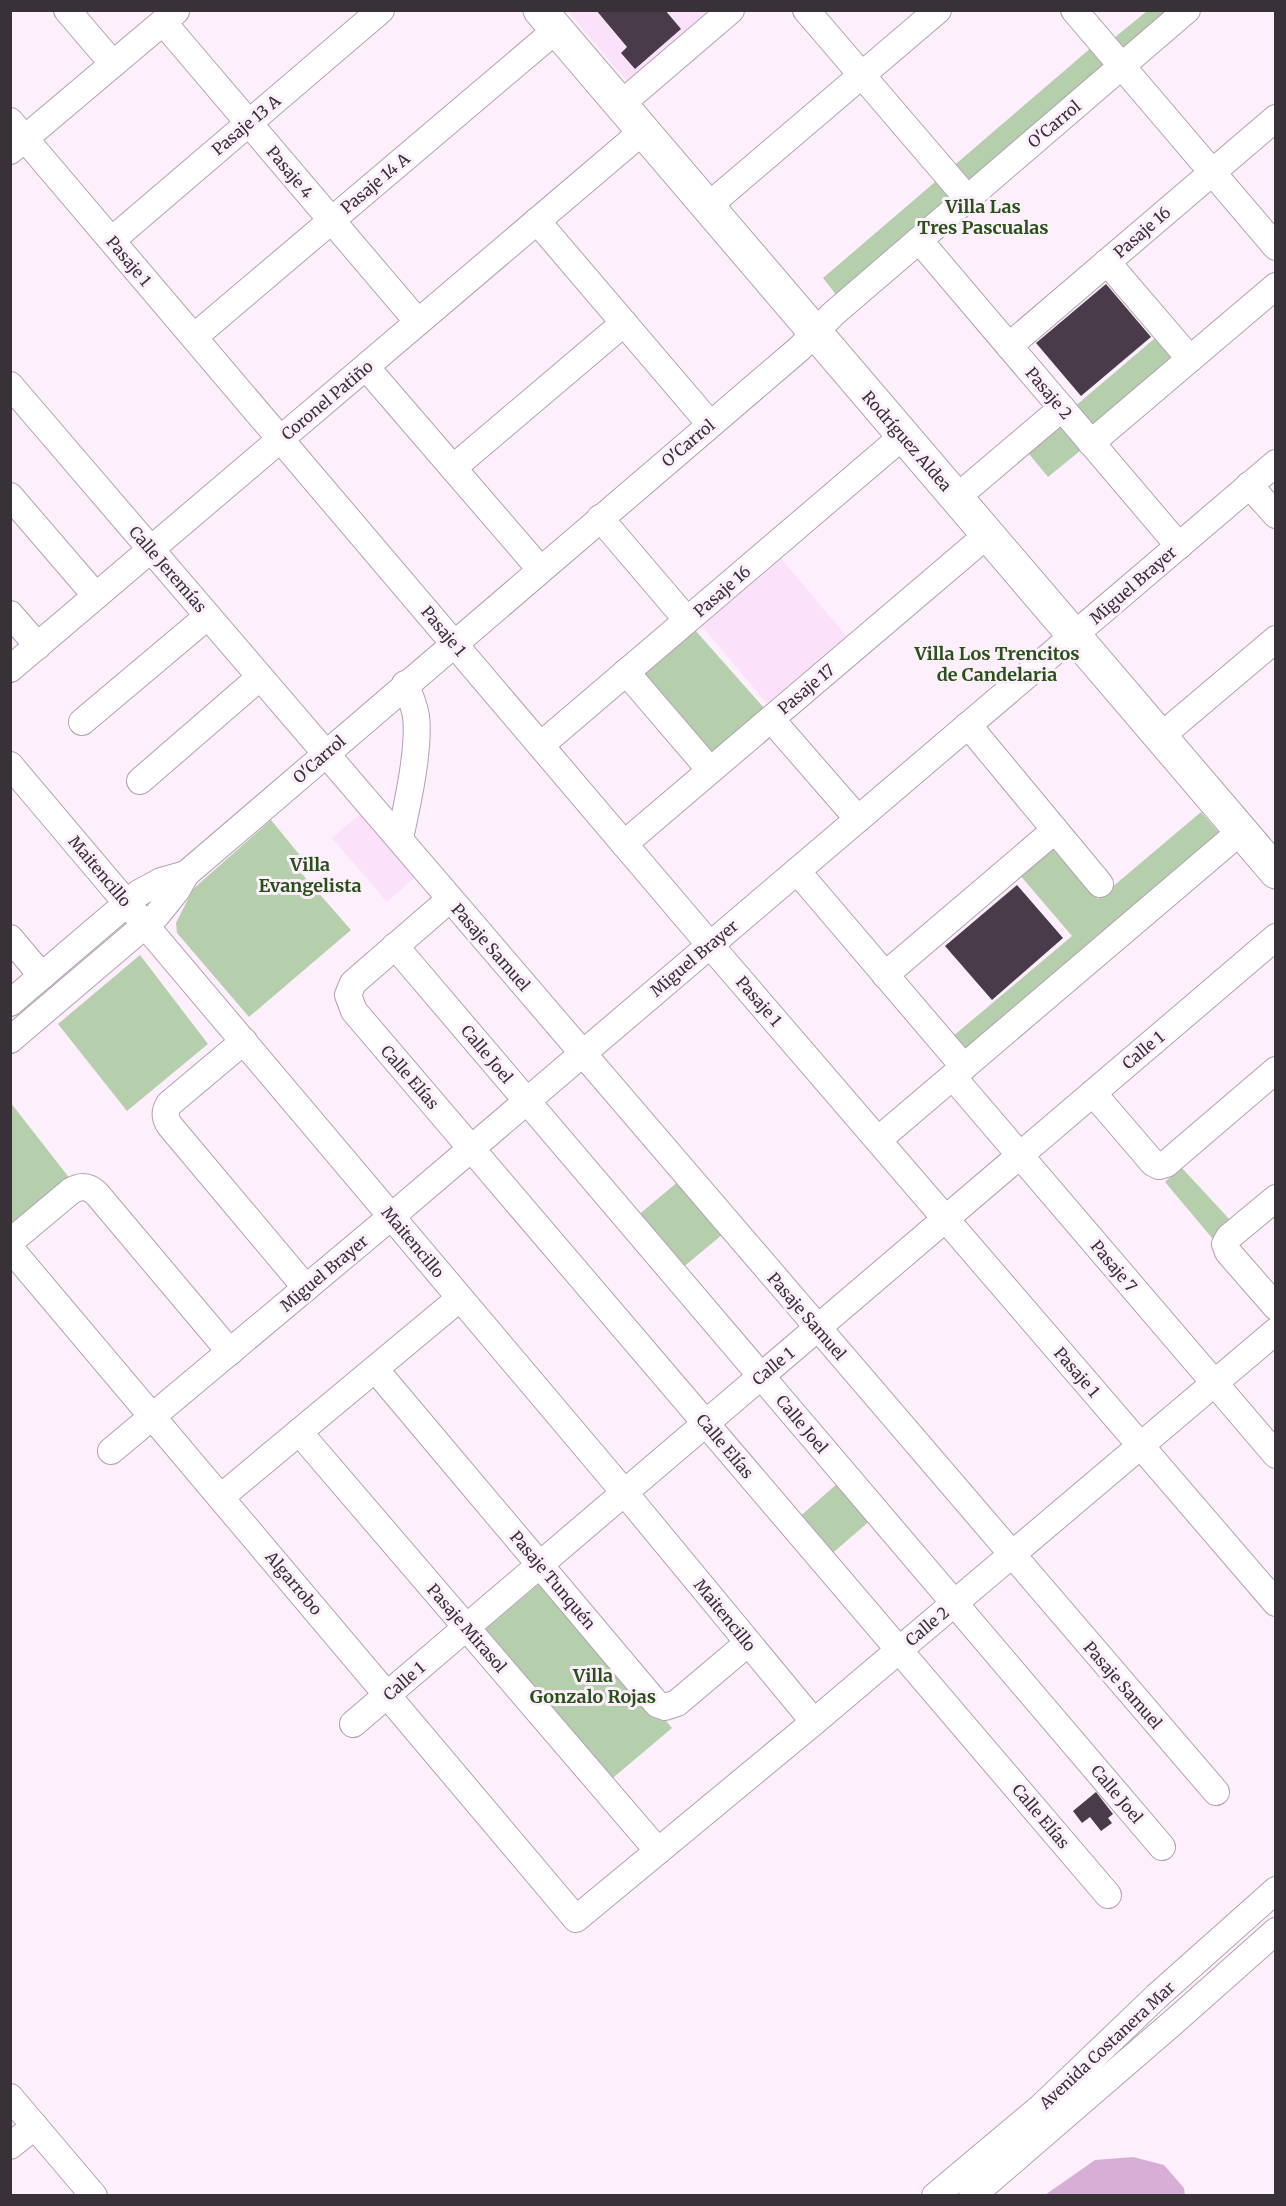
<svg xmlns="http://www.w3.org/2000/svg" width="1286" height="2206" font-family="Merriweather,serif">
<rect width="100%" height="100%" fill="#feeffd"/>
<g fill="#fbe2fa">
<path d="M706,10L710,16L630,85L568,11Z"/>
<path d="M779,556L849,639L770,707L699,623Z"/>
<path d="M366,809L420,873L387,902L332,838Z"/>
</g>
<g fill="#b5cfad">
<path d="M1147,11H1173L1125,51L1114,38Z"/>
<path d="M1092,47L1107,64L965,187L950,169Z"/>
<path d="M942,176L957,194L837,296L823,278Z"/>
<path d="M1161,333L1179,355L1099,430L1073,408Z"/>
<path d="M1056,423H1067L1086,446L1048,477L1025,449Z"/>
<path d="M695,630L764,708L710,755L641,677Z"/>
<path d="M1201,812L1222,836L966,1056L952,1037L1072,936L1019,874L1053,845L1098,899Z"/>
<path d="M271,820L303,859L295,866L351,930L249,1017L177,933L176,923L193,889Z"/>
<path d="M140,955L208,1044L127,1111L58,1024Z"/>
<path d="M10,1102L71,1180L10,1228Z"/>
<path d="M1181,1167L1232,1222L1212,1238L1165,1182Z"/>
<path d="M680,1180L723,1234L681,1269L636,1217Z"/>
<path d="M839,1482L872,1519L828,1557L796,1520Z"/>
<path d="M546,1578L672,1728L608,1782L482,1632Z"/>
</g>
<path fill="#d7afd6" d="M1133,2157L1164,2165L1184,2188L1185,2195H1045L1095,2160Z"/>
<g fill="#493b49">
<path d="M596,10H665L681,29L635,69L621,53L627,47Z"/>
<path d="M1106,284L1151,337L1081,396L1036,343Z"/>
<path d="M1017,885L1063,938L992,1000L945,946Z"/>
<path d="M1096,1792L1113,1814L1108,1818L1112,1823L1101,1831L1090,1817L1082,1823L1073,1811Z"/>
</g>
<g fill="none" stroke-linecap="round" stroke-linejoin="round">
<defs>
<g id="minor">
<path d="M67,10L113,64"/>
<path d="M806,10L967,198"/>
<path d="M1074,10L1276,247"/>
<path d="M163,22L418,322"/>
<path d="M620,105L731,10"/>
<path d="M10,121L710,945L1276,1603"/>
<path d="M10,151L176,11"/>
<path d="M707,207L938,10"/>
<path d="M537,221L710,424"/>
<path d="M112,240L381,10"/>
<path d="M919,240L1179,546"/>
<path d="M1107,262L1190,359"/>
<path d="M194,337L556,30"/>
<path d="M1009,346L1276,118"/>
<path d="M366,367L540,569"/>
<path d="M10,385L1216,1792"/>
<path d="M1091,443L1276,286"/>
<path d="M453,468L624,323"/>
<path d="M1249,485L1276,515"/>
<path d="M10,496L96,596"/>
<path d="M956,498L1062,408"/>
<path d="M600,518L687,620"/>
<path d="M10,614L38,646"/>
<path d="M10,669L643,131"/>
<path d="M626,672L710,770"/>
<path d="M771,719L858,819"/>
<path d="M82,722L208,616"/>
<path d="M968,725L1100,884"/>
<path d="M1160,737L1276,639"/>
<path d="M541,745L903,436"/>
<path d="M10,765L624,1492L814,1722"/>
<path d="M140,781L260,677"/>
<path d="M400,838C407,806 420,748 416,716C414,705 410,695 405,684"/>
<path d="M624,844L987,535"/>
<path d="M797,871L964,1067"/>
<path d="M450,899L353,983L348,995L354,1011L1108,1895"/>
<path d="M10,938L42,976"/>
<path d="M395,946L1162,1847"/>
<path d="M885,975L1055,830"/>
<path d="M10,1003L139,893L161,881L186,874"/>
<path d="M10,1040L157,915L177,890L186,874L799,349L833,314L1187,10"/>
<path d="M244,1041L169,1104C164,1112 165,1119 170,1126L306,1288"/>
<path d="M953,1077L1276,1455"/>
<path d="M1093,1093L1153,1163L1159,1166L1166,1164L1276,1070"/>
<path d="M878,1140L1241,831"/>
<path d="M1276,1198L1229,1237L1225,1244L1228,1252L1276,1307"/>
<path d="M10,1242L71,1191C81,1185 89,1186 97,1194L230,1352"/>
<path d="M10,1248L576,1919L814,1722L1276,1331"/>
<path d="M375,1369L657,1704L665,1707L677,1703L748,1643"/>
<path d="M299,1432L658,1851"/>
<path d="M111,1451L392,1216L1276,463"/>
<path d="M221,1497L460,1298"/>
<path d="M353,1724L1276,937"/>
<path d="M10,2097L94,2196"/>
<path d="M10,2146L35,2126"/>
<path d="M935,2196L1041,2107L1157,1996L1276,1890"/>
<path d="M972,2196L1177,2019L1276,1931"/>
</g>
<path id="major" d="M540,10L1276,872"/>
</defs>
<use href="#minor" stroke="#b2a1b2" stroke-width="28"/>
<use href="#major" stroke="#b2a1b2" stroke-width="35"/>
<use href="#minor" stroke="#fff" stroke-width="26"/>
<use href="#major" stroke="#fff" stroke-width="33"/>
</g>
<g text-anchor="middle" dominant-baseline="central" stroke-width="6" stroke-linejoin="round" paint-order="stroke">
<g font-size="16" fill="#383138" stroke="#feeffd">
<text transform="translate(1054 124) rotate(-40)">O'Carrol</text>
<text transform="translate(246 125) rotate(-40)">Pasaje 13 A</text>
<text transform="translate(290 172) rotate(50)">Pasaje 4</text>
<text transform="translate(375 183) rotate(-40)">Pasaje 14 A</text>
<text transform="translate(1142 232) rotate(-41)">Pasaje 16</text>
<text transform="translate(129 261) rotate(50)">Pasaje 1</text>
<text transform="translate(1049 393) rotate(50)">Pasaje 2</text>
<text transform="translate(327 400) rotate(-40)">Coronel Patiño</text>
<text transform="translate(907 441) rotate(49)">Rodríguez Aldea</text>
<text transform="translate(688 443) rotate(-40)">O'Carrol</text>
<text transform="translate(168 569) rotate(49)">Calle Jeremías</text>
<text transform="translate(1133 585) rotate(-41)">Miguel Brayer</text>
<text transform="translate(722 591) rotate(-41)">Pasaje 16</text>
<text transform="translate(444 631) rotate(50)">Pasaje 1</text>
<text transform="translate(806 689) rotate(-40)">Pasaje 17</text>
<text transform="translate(319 759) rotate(-41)">O'Carrol</text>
<text transform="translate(100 871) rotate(50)">Maitencillo</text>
<text transform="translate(491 947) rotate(49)">Pasaje Samuel</text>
<text transform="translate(694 958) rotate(-40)">Miguel Brayer</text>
<text transform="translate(759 1001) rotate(49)">Pasaje 1</text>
<text transform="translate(1143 1050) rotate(-40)">Calle 1</text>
<text transform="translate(487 1054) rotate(50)">Calle Joel</text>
<text transform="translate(410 1077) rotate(49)">Calle Elías</text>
<text transform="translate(413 1242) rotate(50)">Maitencillo</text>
<text transform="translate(1114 1266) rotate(50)">Pasaje 7</text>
<text transform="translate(324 1273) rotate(-40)">Miguel Brayer</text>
<text transform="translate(807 1316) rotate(49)">Pasaje Samuel</text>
<text transform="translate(773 1366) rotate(-40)">Calle 1</text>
<text transform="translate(1077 1372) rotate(49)">Pasaje 1</text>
<text transform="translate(802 1424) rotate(50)">Calle Joel</text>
<text transform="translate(725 1446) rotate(50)">Calle Elías</text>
<text transform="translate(553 1580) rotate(50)">Pasaje Tunquén</text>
<text transform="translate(294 1583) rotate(50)">Algarrobo</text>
<text transform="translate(725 1615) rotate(51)">Maitencillo</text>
<text transform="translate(927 1626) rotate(-40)">Calle 2</text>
<text transform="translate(467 1628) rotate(49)">Pasaje Mirasol</text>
<text transform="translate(404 1681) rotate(-41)">Calle 1</text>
<text transform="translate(1123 1685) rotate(49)">Pasaje Samuel</text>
<text transform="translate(1117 1794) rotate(50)">Calle Joel</text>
<text transform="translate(1041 1816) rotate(50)">Calle Elías</text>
<text transform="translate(1107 2045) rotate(-43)">Avenida Costanera Mar</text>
</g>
<g font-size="18" font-weight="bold" fill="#275117" stroke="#feeffd">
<text x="983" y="206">Villa Las<tspan x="983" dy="21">Tres Pascualas</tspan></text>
<text x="997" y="653">Villa Los Trencitos<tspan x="997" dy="21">de Candelaria</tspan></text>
<text x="310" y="864">Villa<tspan x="310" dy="21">Evangelista</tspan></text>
<text x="593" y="1675">Villa<tspan x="593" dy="21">Gonzalo Rojas</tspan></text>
</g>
</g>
<rect width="1286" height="2206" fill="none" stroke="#383138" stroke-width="24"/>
</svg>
